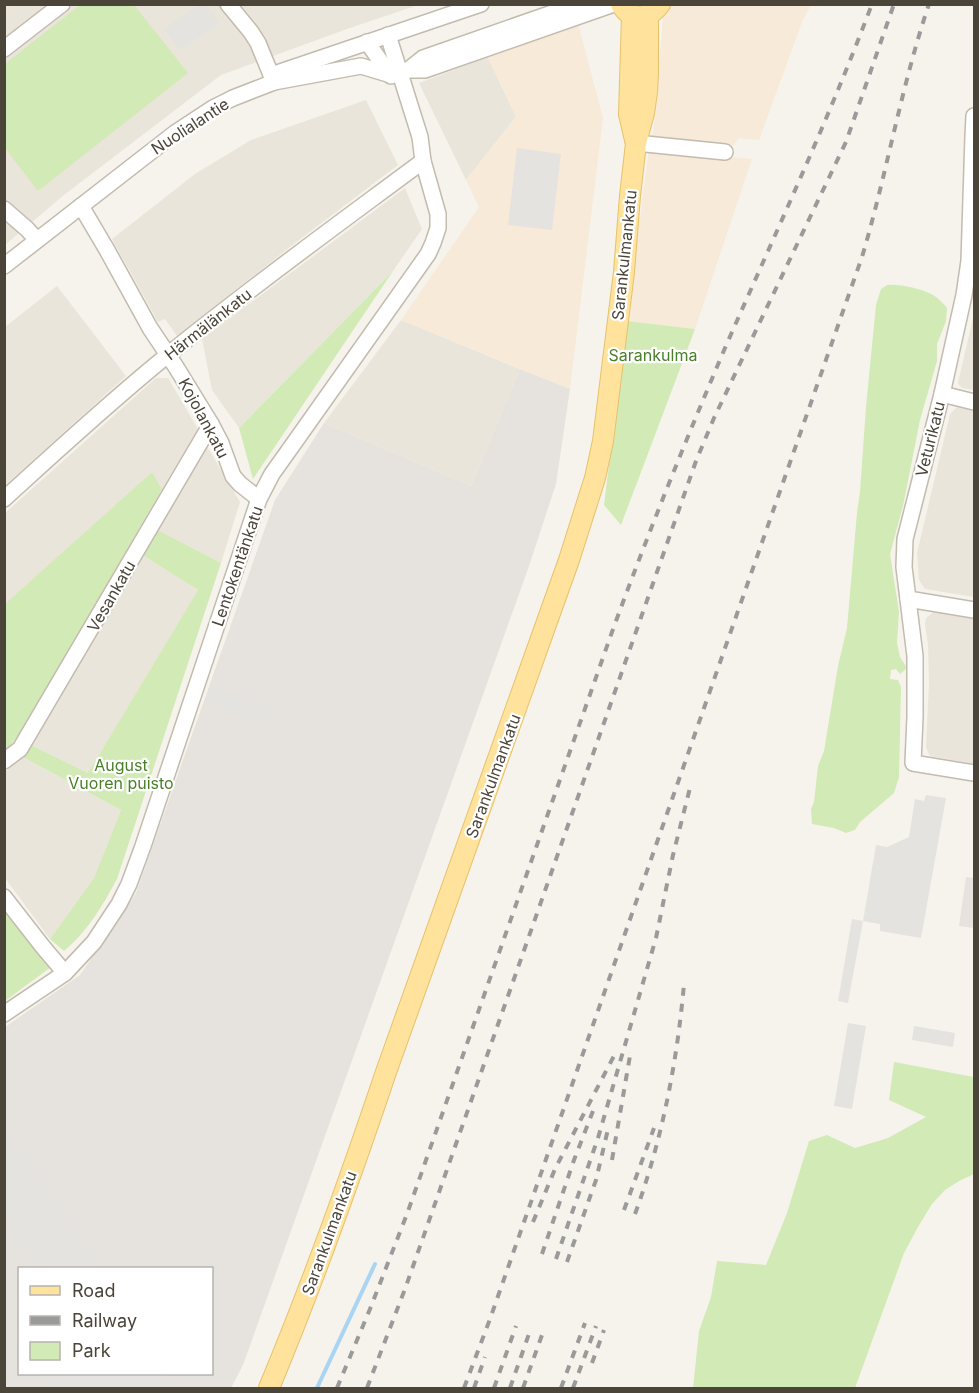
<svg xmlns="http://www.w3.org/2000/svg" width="979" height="1393" font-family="Inter,sans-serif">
<rect width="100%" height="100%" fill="#f6f3ec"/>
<g fill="#eae5da">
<path d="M5,5H418L347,29L221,75L64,195L5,245Z"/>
<path d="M488,57L516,117L466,180L419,83Z"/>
<path d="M366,100L398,165L299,240L177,336L165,319L158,322L112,239L195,174L251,140Z"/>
<path d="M405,188L422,229L393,271L239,428L212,390L202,339Z"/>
<path d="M57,286L126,376L5,485V327Z"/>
<path d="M974,316V390L962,388L958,383L973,318Z"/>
<path d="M401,320L520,369L471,486L324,423Z"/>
<path d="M156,378H168L198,429L162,489L152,472L5,605L4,514Z"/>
<path d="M957,407L974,411V597L925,589L919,580L917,553L950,414Z"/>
<path d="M205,446L208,448L240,502L221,563L156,529Z"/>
<path d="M141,554L198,590L88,773L31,745Z"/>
<path d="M935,611L974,618V764L930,756L926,748L929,683L928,645L925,624L926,618Z"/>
<path d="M23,757L121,810L94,878L50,939L5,878V772Z"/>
</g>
<g fill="#f7ead8">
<path d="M664,5H811L802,22L759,140L739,138L734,145L653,136Z"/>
<path d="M578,23L603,118L570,389L401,320L479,207L466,180L516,117L488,56Z"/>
<path d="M649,148L752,159L695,329L627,321Z"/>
</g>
<g fill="#e6e2dd" fill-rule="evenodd">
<path d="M520,369L570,389L556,484L528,569L243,1365L231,1388H5V1027L80,975L136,893L275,500L324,423L471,486ZM20,1268H212V1374H20Z"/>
<path d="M966,877L974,878V928L959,926Z"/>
</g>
<g fill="#d2eab5">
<path d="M80,5H134L188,73L38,191L5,148V64Z"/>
<path d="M393,271L253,479L239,428Z"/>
<path d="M887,285C899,284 925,289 936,297C940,300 944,304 947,308L946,321L937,344V361L920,420L903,506L890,554L899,612L897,643L900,657L907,668L900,674L896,669L891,670L890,679L898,680L901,687L899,777L894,793L860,822L855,830L846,833L834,828L812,824L811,809L814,802L818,766L824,751L838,666L847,628L857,513L860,492L866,407L876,305L881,289Z"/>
<path d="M627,321L695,329L621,525L604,505Z"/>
<path d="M152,472L162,489L25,727L5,752L4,605Z"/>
<path d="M156,529L221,563L117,879C103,905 87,932 64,951L50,939L94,878L121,810L23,757L31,745L88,773L198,590L141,554Z"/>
<path d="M4,906L51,967L5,1001H4Z"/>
<path d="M894,1062L974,1077V1174L959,1181L945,1190L932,1204L918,1227L904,1253L855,1388H693L699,1331L711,1297L717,1261L766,1265L787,1213L809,1141L827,1135L855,1148L888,1138L926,1117L889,1100Z"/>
</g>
<g fill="#e5e3e0">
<path d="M199,5H206L219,24L180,50L164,29Z"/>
<path d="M517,148L561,154L552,230L508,225Z"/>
<path d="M217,689L276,708L270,724L212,705Z"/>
<path d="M926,795L946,798L921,938L880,931V924L863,921L848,1003L838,1001L852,919L863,921L876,845L887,847L909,837L915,799L924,801Z"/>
<path d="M848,1023L866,1026L852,1109L834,1106Z"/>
<path d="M914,1026L955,1033L953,1047L912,1040Z"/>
<path d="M4,1129H5L98,1268H40L5,1215Z"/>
<path d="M36,1374H165L163,1388H46Z"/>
</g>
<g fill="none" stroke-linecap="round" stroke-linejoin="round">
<path stroke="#a9d4f2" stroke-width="4" d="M317,1388L375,1264"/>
<defs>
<g id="minor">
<path d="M228,4L251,32L258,43L274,82"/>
<path d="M367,42L391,76"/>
<path d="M4,49L62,4"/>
<path d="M408,70H425L614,4"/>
<path d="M271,75L481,4"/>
<path d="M974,116L973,136L969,261L964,295L942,394L905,539L904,567L915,656V717L913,763L974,773"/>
<path d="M636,143L725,152"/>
<path d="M81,206L107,250L150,328L176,367L211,424L221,443L233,476L240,484L259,499"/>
<path d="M4,209L27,229L37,240"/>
<path d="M4,266L175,133L213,108L233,98L274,82L361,66L391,75L408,70L423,58L578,4"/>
<path d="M942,394L974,402"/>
<path d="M4,499C58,450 112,400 169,354C251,287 337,225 423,161"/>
<path d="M908,599L974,610"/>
<path d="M4,761L20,749L211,424"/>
<path d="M4,897L43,947L65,973"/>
<path d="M4,1014L65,973L94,942L119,904L129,884L143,846L259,499L272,474L287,453L428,254L433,243L438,228V214L423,161L420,137L388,35"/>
</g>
<g id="major">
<path d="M621,4C631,22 649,19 660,4"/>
<path d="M632,15L629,114L635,140"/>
<path d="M269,1388C312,1285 350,1179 386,1072L569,560L595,478L603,441L624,272L630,196L636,143L644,113L647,92L648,73V15"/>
</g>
</defs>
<use href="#minor" stroke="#c2bbae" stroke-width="18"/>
<use href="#major" stroke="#e6c16a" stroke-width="22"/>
<use href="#minor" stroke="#fff" stroke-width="15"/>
<use href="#major" stroke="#ffe39c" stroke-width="20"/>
<g stroke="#9a9a9a" stroke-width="4" stroke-dasharray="8 8" stroke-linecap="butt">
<path d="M612,1160L631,1050"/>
<path d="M624,1210L654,1128"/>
<path d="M635,1214C662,1140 677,1063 684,984"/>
<path d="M533,1222L555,1169L616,1052"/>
<path d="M542,1254L574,1160L593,1111"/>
<path d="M556,1259L598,1138L656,938L673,855L690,788"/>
<path d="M567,1262L596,1180L609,1125"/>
<path d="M592,1363L604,1330"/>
<path d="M337,1388L370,1309L407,1214L612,632C647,536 685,442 725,348C775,234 828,121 872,4"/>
<path d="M367,1388L405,1289L696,461L714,418L846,142L894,4"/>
<path d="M464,1388L490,1319L862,257C887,173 901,87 929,4"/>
<path d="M474,1388L485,1357"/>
<path d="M494,1388L516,1326"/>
<path d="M510,1388L530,1331"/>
<path d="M523,1388L542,1335"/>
<path d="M561,1388L585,1323"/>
<path d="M573,1388L596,1326"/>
</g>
</g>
<g text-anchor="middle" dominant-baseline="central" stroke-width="4.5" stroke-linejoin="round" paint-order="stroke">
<g font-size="16" fill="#4b4439" stroke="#fff">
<text transform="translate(190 126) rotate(-33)">Nuolialantie</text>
<text transform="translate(624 255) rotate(-84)">Sarankulmankatu</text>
<text transform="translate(208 324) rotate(-38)">Härmälänkatu</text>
<text transform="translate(204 418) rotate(62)">Kojolankatu</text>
<text transform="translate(930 439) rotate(-76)">Veturikatu</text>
<text transform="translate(237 566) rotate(-71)">Lentokentänkatu</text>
<text transform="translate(111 596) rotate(-60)">Vesankatu</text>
<text transform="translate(493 776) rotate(-70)">Sarankulmankatu</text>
<text transform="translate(329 1233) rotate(-70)">Sarankulmankatu</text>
</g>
<g font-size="16" fill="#4a7f2a" stroke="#fff">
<text x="653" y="355">Sarankulma</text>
<text x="121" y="765">August<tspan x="121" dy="18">Vuoren puisto</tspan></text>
</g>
</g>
<rect width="979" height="1393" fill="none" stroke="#4b4439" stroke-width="12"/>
<rect x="18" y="1267" width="195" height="108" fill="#ffffff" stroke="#b7b4b0" stroke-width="1.5"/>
<rect x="30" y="1286" width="30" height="9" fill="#ffe39c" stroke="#b7b4b0" stroke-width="1.5"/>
<text x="72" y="1297" font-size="18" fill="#4b4439">Road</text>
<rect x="30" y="1316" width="30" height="9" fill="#9a9a9a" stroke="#b7b4b0" stroke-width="1.5"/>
<text x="72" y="1327" font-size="18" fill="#4b4439">Railway</text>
<rect x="30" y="1342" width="30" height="18" fill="#d2eab5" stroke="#b7b4b0" stroke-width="1.5"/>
<text x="72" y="1357" font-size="18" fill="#4b4439">Park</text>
</svg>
